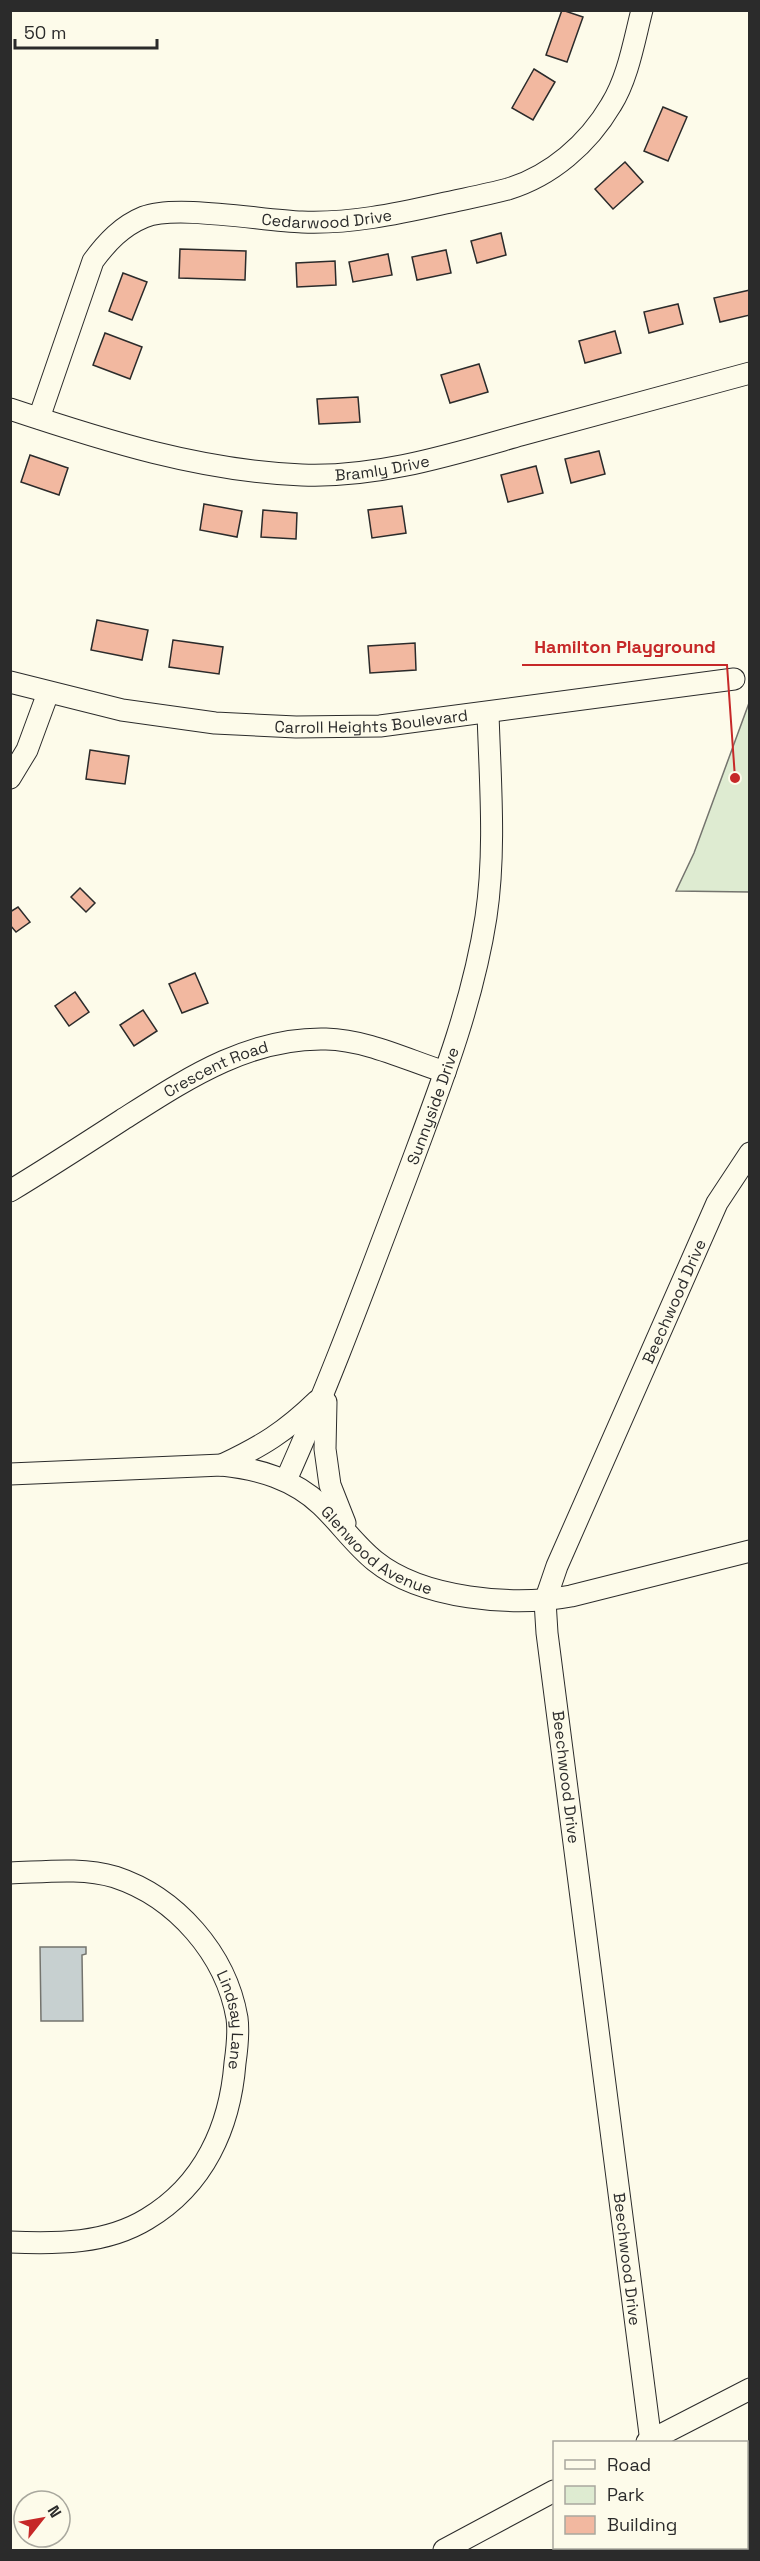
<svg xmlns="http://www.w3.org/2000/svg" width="760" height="2561" font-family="'Space Grotesk',sans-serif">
<rect width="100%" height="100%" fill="#fdfbea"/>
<path fill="#deebd1" stroke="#74746e" stroke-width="1.5" d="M749,703V892L676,891L694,853Z"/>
<path fill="#c7d0d0" stroke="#74746e" stroke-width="1.5" d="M40,1947H86V1954L82,1955L83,2021H41Z"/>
<g fill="#f2b8a0" stroke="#2b2b2b" stroke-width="1.5">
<path d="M562,10L583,17L567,62L546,55Z"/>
<path d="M534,69L555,82L533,120L512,108Z"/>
<path d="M663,107L687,117L668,161L644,151Z"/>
<path d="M625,162L643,182L613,209L595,189Z"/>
<path d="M501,233L506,255L477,263L471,241Z"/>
<path d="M180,249L246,251L245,280L179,278Z"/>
<path d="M446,250L451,273L417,280L412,257Z"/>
<path d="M388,254L392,275L353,282L349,262Z"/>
<path d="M335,261L336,285L297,287L296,263Z"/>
<path d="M123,273L147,282L132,320L109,311Z"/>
<path d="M750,290V315L720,322L714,298Z"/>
<path d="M678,304L683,324L649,333L644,312Z"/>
<path d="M615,331L621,353L585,363L579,341Z"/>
<path d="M105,333L142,347L130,379L93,365Z"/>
<path d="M479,364L488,392L450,403L441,375Z"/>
<path d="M358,397L360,422L319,424L317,399Z"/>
<path d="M599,451L605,474L571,483L565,459Z"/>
<path d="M30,455L68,468L59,495L21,482Z"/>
<path d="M536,466L543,493L508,502L501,475Z"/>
<path d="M204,504L242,511L237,537L200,530Z"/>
<path d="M402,506L406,533L372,538L368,510Z"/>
<path d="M263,510L297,513L296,539L261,537Z"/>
<path d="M97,620L148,630L142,660L91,650Z"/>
<path d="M173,640L223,647L219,674L169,667Z"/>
<path d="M415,643L416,670L370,673L368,646Z"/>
<path d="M90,750L129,756L125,784L86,779Z"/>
<path d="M80,888L95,903L86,912L71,897Z"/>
<path d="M18,907L30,922L16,932L10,925V912Z"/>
<path d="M195,973L208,1003L182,1013L169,984Z"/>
<path d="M75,992L89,1012L69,1026L55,1006Z"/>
<path d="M143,1010L157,1031L134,1046L120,1025Z"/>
</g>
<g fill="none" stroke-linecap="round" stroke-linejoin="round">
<defs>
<g id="minor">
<path id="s1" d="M10,409C106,441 201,471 302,475C377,478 450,455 521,435C597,415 673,394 750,373"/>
<path id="s2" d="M39,418L93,261C107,242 122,226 144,217C176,204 264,221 302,222C349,224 396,214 441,204C463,199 486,195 508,189C551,176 588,144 611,105C628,78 634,41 642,10"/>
<path id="s3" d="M10,682L122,710L215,723L296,727L380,726L734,679"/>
<path d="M10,778L27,750L48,693"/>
<path id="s4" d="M10,1191C48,1168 85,1144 122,1120C185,1080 248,1037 326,1039C367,1040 407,1060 445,1072"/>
<path d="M326,1402L325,1449L330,1485L345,1523"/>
<path d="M222,1465C262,1446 285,1432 317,1401"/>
<path id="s5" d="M10,1474L222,1465C259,1469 293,1479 321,1505C340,1523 355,1545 375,1561C422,1599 513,1607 571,1596L750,1551"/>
<path id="s6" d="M286,1480C330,1382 367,1281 405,1181C437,1095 472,1008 486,917C496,850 490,780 488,713"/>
<path id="s7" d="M10,1873C44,1872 82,1867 115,1877C176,1897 226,1954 237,2018C239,2033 237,2049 235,2063C230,2127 204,2185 147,2219C106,2244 57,2244 10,2242"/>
<path d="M647,2442L750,2389"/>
<path id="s8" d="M651,2442L547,1633L545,1601L557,1566L717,1203L750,1153"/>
<path d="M664,2548L665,2550"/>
<path d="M444,2550L554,2491"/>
</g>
</defs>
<use href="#minor" stroke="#2b2b2b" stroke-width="23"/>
<use href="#minor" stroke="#fdfbea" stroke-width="21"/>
</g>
<g text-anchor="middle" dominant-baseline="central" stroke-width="4.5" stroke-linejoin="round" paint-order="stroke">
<g font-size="16" fill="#2b2b2b" stroke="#fdfbea">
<text stroke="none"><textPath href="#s2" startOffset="418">Cedarwood Drive</textPath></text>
<text stroke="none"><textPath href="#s1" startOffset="381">Bramly Drive</textPath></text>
<text stroke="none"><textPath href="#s3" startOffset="366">Carroll Heights Boulevard</textPath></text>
<text stroke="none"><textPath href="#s4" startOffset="240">Crescent Road</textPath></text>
<text stroke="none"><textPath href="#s6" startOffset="402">Sunnyside Drive</textPath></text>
<text stroke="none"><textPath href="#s8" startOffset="1174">Beechwood Drive</textPath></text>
<text stroke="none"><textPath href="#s5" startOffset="394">Glenwood Avenue</textPath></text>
<text transform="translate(566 1777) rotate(83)">Beechwood Drive</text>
<text stroke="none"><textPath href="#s7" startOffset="302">Lindsay Lane</textPath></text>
<text transform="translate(627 2259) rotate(83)">Beechwood Drive</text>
</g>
</g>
<path fill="none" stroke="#c62828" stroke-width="2" d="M735 778L727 665H522"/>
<circle fill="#c62828" stroke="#fdfbea" stroke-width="2" cx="735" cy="778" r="6"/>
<g font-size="18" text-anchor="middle" font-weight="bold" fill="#c62828" stroke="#fdfbea" stroke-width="4.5" stroke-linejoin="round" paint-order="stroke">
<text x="625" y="653">Hamilton Playground</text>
</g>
<rect width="760" height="2561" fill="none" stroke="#2b2b2b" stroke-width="24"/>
<rect x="553" y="2441" width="195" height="108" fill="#fdfbea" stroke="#a9a89e" stroke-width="1.5"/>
<rect x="565" y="2460" width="30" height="9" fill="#fdfbea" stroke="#a9a89e" stroke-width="1.5"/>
<text x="607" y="2471" font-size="18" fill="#2b2b2b">Road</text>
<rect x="565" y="2486" width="30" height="18" fill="#deebd1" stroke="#a9a89e" stroke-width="1.5"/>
<text x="607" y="2501" font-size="18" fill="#2b2b2b">Park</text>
<rect x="565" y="2516" width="30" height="18" fill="#f2b8a0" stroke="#a9a89e" stroke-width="1.5"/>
<text x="607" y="2531" font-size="18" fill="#2b2b2b">Building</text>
<g transform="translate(42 2519) rotate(59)"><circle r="28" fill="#fdfbea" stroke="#a9a89e" stroke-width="1.5"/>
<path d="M0-4.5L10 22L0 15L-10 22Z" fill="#c62828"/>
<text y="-9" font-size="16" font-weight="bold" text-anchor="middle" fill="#2b2b2b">N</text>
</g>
<path d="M15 39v9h142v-9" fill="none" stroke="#2b2b2b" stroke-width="3"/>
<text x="24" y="39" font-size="18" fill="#2b2b2b" stroke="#fdfbea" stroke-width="4.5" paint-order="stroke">50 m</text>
</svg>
